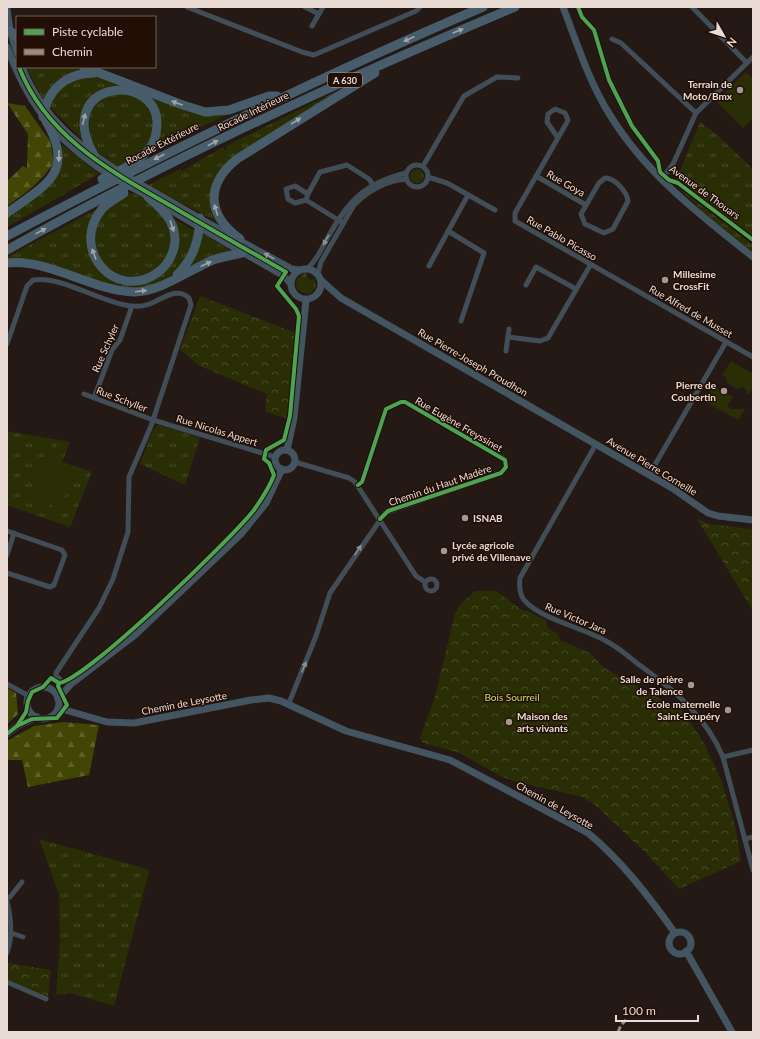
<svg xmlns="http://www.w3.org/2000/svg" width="760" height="1039" font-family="Lato,sans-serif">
<defs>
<pattern id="grass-tufts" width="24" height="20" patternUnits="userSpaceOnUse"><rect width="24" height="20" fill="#2a2e05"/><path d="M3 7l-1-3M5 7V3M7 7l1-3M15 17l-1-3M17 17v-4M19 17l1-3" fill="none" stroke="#494c29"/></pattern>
<pattern id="forest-firs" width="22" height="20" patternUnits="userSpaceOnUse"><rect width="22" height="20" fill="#414604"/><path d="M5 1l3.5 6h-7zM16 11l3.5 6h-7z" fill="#5d6028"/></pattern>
<pattern id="park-crowns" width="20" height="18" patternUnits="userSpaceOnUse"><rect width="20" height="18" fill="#2a2e05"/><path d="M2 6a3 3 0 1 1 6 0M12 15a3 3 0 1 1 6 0" fill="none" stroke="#494c29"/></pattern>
</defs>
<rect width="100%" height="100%" fill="#241914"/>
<g fill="url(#grass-tufts)">
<path d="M26,67H78L84,69C62,74 54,80 43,100Z"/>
<path d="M97,74L176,105L227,115L197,129L195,127L187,131L189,133L153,151L152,150L158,116L124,87L84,109L80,126L83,141L48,105L50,100L67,81Z"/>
<path d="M337,91L221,171L216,221L148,185L181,169L182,171L223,147L225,150L227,149L226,146Z"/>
<path d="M116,92C122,94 131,94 137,97C154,106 157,130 147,145C141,155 127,161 117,166C90,149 90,145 89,114L100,99Z"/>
<path d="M700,122L715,133L753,169V238L676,180Z"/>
<path d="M62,144L99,174L7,227V216L58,172L62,162Z"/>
<circle cx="417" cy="176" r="7"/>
<path d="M675,185L753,245V254L701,212L702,210Z"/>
<path d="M132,193C149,201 171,213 171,235C172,251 165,265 150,272C109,289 80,247 104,212C110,203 123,198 132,193Z"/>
<path d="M97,209L93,258L130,283L170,264L172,218L197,232C187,264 167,291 130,288C115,287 100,282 85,278C59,273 33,267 7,261V257Z"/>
<path d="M203,234L233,252L207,258L191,265Z"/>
<path d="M304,273H307V277L311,280L315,278L316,288L309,294L300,292L296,287L297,279Z"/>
<path d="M158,425L200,437L185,485L140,464L153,430Z"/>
<path d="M7,431L70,442L62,462L92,472L70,527L7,505Z"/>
<path d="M39,839L147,869L149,872L114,1006L70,993L56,995L60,942L59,894Z"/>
</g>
<g fill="url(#forest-firs)">
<path d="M7,103L25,106L50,141L54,162C42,182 25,193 7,206V181L23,166L27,168L28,134Z"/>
<path d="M7,688L16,693L18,714L7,724Z"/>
<path d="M63,722L99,725L89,775L28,787L22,760H7V741L34,726Z"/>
</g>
<g fill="url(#park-crowns)">
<path d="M200,296L296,333L287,418L265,412L267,394L200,366L180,350Z"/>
<path d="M697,519L710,524L753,529V611Z"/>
<path d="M475,591H496L523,611H528L547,621V627L558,634L560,640L590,653L604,668L684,712L705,745L722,782L736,829L741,861L679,889L646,853L595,805L582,797L513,781L500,776L460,753L423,743L420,738L434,700L455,614L460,605Z"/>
<path d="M8,963L51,970L48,998L7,979Z"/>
</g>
<g fill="#2a2e05">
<path d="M746,72L753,79V118L743,128L716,101Z"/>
<path d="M731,361L753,374V388L749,394L746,392L747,390L743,387L738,389L727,383V378L722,375Z"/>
<path d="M713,386L733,397L727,406L731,409H745L738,420L704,401Z"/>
<path d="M38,436L53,444L48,452L33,444Z"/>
<path d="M47,458L76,474L58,509L28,493Z"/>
</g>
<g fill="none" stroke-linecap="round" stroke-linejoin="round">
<g stroke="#414e57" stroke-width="5">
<path d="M187,7L302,52L314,55L416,11L420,7"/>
<path d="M305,7L319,14"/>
<path d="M692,7L747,63"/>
<path d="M312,26L323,7"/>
<path d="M612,39L621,43L696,113"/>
<path d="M558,138L547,122L548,114L555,109L565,113L568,120L566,124L515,213V221L753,357"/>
<circle cx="417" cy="176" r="11"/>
<path d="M423,166L464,96L497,77L518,78"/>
<path d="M536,176L586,205"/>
<path d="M428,177L447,183L495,210"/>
<path d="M605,178C615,178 627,192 628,201L613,229L604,233L585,224L581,214L599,183Z"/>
<path d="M661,180L673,164L696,113L753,57"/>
<path d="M306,200L295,203L288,199L286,189L295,186L308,194"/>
<path d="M343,223L306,200L308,194L320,172L347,165L369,179L375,188"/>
<path d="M448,231L484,253L461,321"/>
<path d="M429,266L468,195"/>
<path d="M308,268C317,260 322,248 328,237C348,201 365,183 406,173"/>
<path d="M318,274L321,262L354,205C369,190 385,181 406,179"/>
<path d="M526,285L536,267L576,289"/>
<path d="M508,337L540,341L548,338L591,264"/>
<path d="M7,344L27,286L33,280C61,275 101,303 131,306C136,306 141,307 146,305C159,302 176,285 189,298L191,305L151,426L129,477L128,532L113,579L99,608L56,673V676L60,679"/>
<path d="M506,351L509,329"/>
<path d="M84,394L153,420L275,457"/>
<path d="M94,398L112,350L120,340L132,306"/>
<path d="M596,444L520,578C519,587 519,597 527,603C543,619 585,629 606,641C618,647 628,656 638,664C673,689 706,716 723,757L753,870"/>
<path d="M295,462L349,478L355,482L416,576L425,582"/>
<path d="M649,475L726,342"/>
<path d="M7,531L62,550L65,555L54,585L50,587L7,573"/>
<path d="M7,555L14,533"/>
<circle cx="431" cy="585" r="6"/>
<path d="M7,684L29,696"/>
<path d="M289,703L316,636L330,593L385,513L501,473C507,469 507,463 503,458L405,402H401L386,409L362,482L358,485"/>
<path d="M723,757L753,750"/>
<path d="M745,839L753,837"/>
<path d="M7,898L10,897L22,882"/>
<path d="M7,901C11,919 13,935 7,953"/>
<path d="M11,933L23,937"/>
<path d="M7,982L46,999"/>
</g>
<g stroke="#425560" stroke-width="7">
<path d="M563,7C577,43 589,82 610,115C646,174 700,215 753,257"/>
<path d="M7,9L10,31L17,53"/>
<path d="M7,47C26,99 50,133 96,166C116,180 138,190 159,203C200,228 242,252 284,276L291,284"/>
<path d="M22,67C48,136 115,170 175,204C214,227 253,248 292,269L299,270"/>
<circle cx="306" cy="284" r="15"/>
<path d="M322,281L341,298L672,488L708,513L718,516L753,520"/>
<circle cx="285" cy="460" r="10"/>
<path d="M287,450L294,418L306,300"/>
<circle cx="43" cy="703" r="16"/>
<path d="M58,699L71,684L135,635L241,534L266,503L282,469"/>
<path d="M58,708L107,722L134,723L251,700L269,698L281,701L346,731L450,760L588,833C622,861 650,898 675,933"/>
<path d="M7,734L17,726L37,717"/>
<circle cx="680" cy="943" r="11"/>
<path d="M686,951L732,1032"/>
</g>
<g stroke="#485d6b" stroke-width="9">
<path d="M10,31L17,37"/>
<path d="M84,67L180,104L205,112L229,110L269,96H277"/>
<path d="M43,117C47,90 66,73 94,73"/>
<path d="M94,155C53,82 154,70 157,122C157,130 155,141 150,148C139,163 118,171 102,179"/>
<path d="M124,193C117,198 108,202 102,209C69,249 115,302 157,273C166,267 171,258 174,248C179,225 164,210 148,197"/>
<path d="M7,213C46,185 76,172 46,121"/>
<path d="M7,236C163,154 321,76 483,7"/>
<path d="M240,239C207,215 205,185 237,159L375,73"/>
<path d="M7,250C171,158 342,80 515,7"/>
<path d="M7,263C47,258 93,291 134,292C160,292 189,270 213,260C222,257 232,255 242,253"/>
<path d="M177,275C193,259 199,241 200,218"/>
</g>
<path stroke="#a5887d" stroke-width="3" stroke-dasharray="6 3" stroke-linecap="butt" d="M618,1032L621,1025L626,1020"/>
<defs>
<g id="cycleway">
<path d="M578,7L582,17L594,30L609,80L632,126L658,161L660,172L669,180L678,183L753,240"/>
<path d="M19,67C46,137 112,172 173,207C210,229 248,250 286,272L277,286L296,309L299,316L290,416L284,440L266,450L264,459L269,463L274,475C270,486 261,500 254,510C233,537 85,681 59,683"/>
<path d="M358,485L362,482L386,409L401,402H405L505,460L506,467L501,473L388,511L380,519"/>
<path d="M17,726L26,712L28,701L32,692L43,687L51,678L59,683"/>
<path d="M7,734L17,726L32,719L57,718L67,705L58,686L59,683"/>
</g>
</defs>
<use href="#cycleway" stroke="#210e05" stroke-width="6"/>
<use href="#cycleway" stroke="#4ca352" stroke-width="4"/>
</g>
<defs><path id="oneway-solid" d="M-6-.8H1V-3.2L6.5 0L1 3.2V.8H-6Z"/></defs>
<g fill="#a1a3a5">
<use href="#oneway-solid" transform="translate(458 31) rotate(-23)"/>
<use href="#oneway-solid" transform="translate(409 39) rotate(156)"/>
<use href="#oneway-solid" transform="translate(177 103) rotate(-160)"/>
<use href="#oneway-solid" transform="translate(84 119) rotate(-77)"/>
<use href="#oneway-solid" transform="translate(296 121) rotate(-32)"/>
<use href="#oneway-solid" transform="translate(213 143) rotate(-27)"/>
<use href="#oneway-solid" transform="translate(59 156) rotate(92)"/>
<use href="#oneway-solid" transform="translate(159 157) rotate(153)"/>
<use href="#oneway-solid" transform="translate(216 210) rotate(-107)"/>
<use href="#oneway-solid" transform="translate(172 226) rotate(72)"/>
<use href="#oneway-solid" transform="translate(41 231) rotate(-28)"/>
<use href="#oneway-solid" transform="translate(94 254) rotate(-110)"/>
<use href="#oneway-solid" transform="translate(206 264) rotate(-25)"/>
<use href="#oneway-solid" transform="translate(141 291) rotate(-7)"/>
</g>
<g fill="#8d8e90">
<use href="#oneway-solid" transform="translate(326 240) rotate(119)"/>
<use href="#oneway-solid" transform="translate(358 550) rotate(-56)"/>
<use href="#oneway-solid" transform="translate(304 667) rotate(-68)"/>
</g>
<use fill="#96989a" href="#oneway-solid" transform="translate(269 256) rotate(-150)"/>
<g fill="#a59891" stroke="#210e05" stroke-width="1.5">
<circle cx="740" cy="90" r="4"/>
<circle cx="665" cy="280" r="4"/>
<circle cx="724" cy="391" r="4"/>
<circle cx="465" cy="518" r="4"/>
<circle cx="444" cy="551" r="4"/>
<circle cx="691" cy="685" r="4"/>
<circle cx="728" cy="710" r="4"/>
<circle cx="509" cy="722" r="4"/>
</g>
<g text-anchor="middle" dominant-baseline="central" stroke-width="3" stroke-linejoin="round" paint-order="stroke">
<rect fill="#210e05" stroke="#ae9e97" stroke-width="1" x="328" y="73" width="34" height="14" rx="3"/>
<g font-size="9" font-weight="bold" fill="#eadcd5">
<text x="345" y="80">A 630</text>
</g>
<g font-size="10" font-weight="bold" fill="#eadcd5" stroke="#210e05" text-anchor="end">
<text x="732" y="84">Terrain de<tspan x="732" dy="12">Moto/Bmx</tspan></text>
<text x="673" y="274" text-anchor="start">Millesime<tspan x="673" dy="12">CrossFit</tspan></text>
<text x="716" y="385">Pierre de<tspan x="716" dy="12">Coubertin</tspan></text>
<text x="473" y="518" text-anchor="start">ISNAB</text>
<text x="452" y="545" text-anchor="start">Lycée agricole<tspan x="452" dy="12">privé de Villenave</tspan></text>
<text x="683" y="679">Salle de prière<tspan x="683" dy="12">de Talence</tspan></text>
<text x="720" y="704">École maternelle<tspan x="720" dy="12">Saint-Exupéry</tspan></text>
<text x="517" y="716" text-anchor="start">Maison des<tspan x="517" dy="12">arts vivants</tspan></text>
</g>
<g font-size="10" fill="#eadcd5" stroke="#210e05">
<text transform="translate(253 111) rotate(-26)">Rocade Intérieure</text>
<text transform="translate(162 143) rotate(-27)">Rocade Extérieure</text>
<text transform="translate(566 183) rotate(30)">Rue Goya</text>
<text transform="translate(705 192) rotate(36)">Avenue de Thouars</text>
<text transform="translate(562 238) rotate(30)">Rue Pablo Picasso</text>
<text transform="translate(691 311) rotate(30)">Rue Alfred de Musset</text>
<text transform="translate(105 348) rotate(-66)">Rue Schyler</text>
<text transform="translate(473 362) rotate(30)">Rue Pierre-Joseph Proudhon</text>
<text transform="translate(122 399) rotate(21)">Rue Schyller</text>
<text transform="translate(459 424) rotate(30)">Rue Eugène Freyssinet</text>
<text transform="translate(217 430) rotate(17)">Rue Nicolas Appert</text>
<text transform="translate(652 466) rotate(31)">Avenue Pierre Corneille</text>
<text transform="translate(440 485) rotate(-19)">Chemin du Haut Madère</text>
<text transform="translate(576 618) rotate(23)">Rue Victor Jara</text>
<text transform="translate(184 703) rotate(-11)">Chemin de Leysotte</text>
<text transform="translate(555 805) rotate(29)">Chemin de Leysotte</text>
</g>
<g font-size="10" fill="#cbdd68" stroke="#210e05">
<text x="512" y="697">Bois Sourreil</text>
</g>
</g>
<rect width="760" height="1039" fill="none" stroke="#eadcd5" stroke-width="16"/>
<rect x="16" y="16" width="140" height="52" fill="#210e05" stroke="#716058"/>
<rect x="24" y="29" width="20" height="6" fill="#4ca352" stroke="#716058"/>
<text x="52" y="36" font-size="12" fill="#eadcd5">Piste cyclable</text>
<rect x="24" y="49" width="20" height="6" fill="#a5887d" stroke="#716058"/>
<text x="52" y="56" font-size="12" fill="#eadcd5">Chemin</text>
<g transform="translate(724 36) rotate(129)" stroke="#210e05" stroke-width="3" paint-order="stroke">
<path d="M0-3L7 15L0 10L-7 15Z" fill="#eadcd5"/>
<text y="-6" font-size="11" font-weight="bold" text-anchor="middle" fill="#eadcd5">N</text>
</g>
<path d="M616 1015v6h82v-6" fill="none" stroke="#eadcd5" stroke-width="2"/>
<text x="622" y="1015" font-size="12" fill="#eadcd5" stroke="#210e05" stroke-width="3" paint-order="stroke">100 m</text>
</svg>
